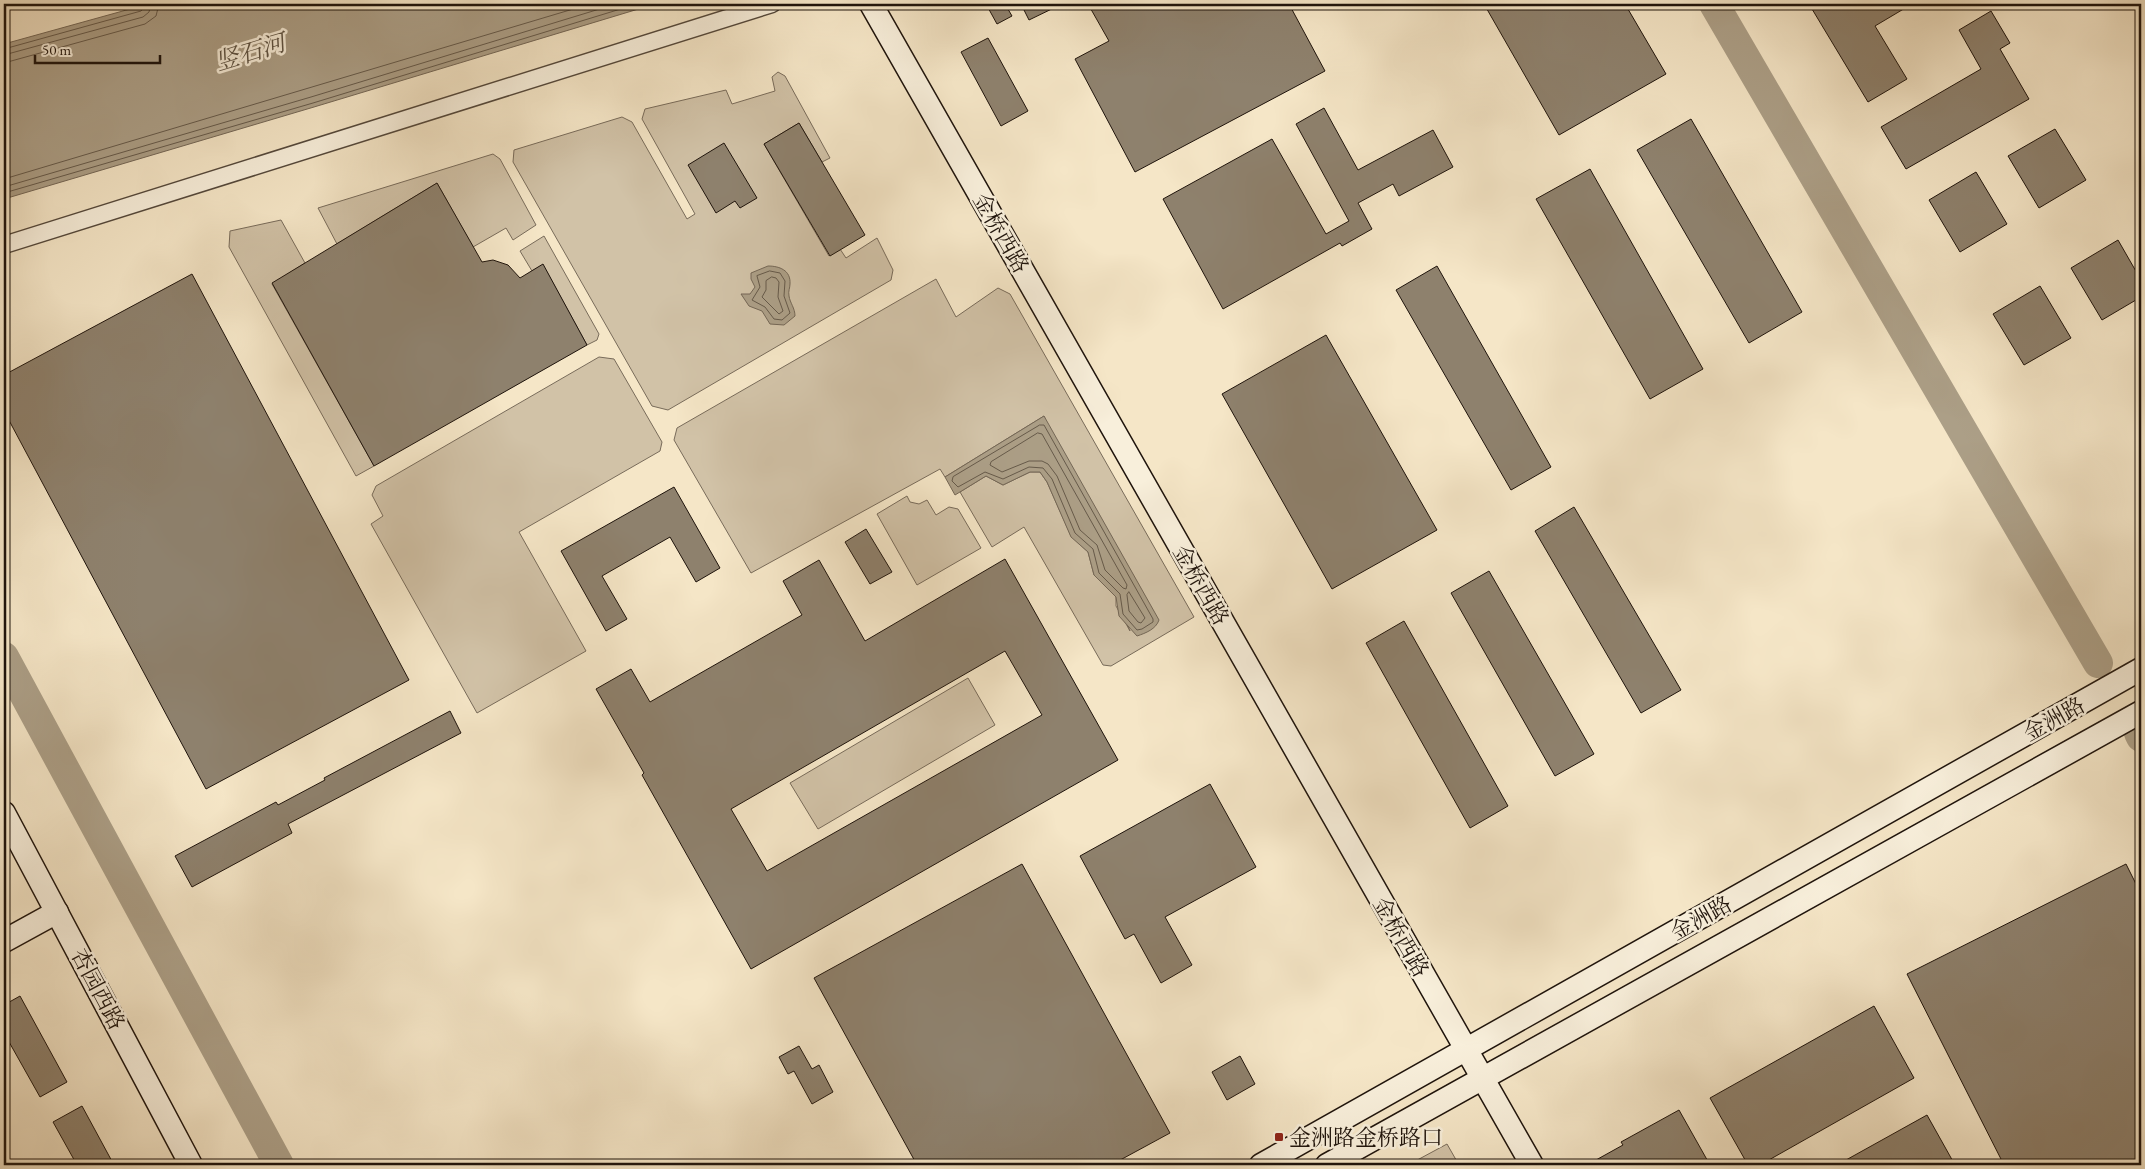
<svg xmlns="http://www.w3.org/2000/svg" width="2145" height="1169" font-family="'EB Garamond','Noto Serif SC',serif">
<rect width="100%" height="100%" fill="#f5e6c7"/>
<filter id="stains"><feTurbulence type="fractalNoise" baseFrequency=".004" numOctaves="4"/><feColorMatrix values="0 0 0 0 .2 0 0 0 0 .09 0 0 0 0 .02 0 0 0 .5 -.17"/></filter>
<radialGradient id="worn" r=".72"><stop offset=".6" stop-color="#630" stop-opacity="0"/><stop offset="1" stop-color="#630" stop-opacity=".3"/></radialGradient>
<g fill="#d1c2a7" stroke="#786b5a">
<path d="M778,72L785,76L830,158L822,162L799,123L764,144L829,256L840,249L846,258L877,238L893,270L891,280L668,410L652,406L513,162L514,150L622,117L632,122L687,219L695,214L642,119L645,109L726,90L732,104L775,91L772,77Z"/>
<path d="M493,154L500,159L536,225L513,240L506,228L473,247L437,183L337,244L318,208Z"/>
<path d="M281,220L305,263L272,284L374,466L356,476L229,247L230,231Z"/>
<path d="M544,236L599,334L597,340L587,345L543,265L532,271L520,251Z"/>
<path d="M936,279L956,317L998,288L1010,294L1194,617L1111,666L1103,665L1024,527L992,547L960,492L986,476L1003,485L1030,472H1040L1047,482L1071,536L1088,552L1094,575L1116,597V606L1130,631L1044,416L945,477L940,469L751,573L674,440L677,428Z"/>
<path d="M599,357L614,359L662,442L660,451L519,532L586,651L477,713L371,524L383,516L372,495L376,486Z"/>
<path d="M907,496L910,502L919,504L927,500L936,515L949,507L958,509L981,548L917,585L877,514Z"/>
<path d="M968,678L995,725L818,829L790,783Z"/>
<path d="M1447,1144L1459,1165H1408Z"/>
</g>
<g fill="#ac9f87" stroke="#746756">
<path d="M148,4H655L314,107L4,199V44Z"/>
<path d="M768,266C779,266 791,270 790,284C790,288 788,291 789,296C790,303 795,308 795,316L784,325L770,324L762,311L749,306L741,294H750L755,287L751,279V273Z"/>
<path d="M1044,416L1159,620C1156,629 1146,633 1137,636L1119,616L1116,597L1094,575L1088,552L1071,537L1047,482L1040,472H1030L1003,485L986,476L955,495L945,477Z"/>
</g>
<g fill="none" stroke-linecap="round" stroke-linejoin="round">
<g stroke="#665a4a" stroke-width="1">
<path d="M4,49L141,11L144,8L145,4"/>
<path d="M4,55L143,17L149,12L151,4"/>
<path d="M4,63L145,24L156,16L159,4"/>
<path d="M4,179L590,4"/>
<path d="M4,187L311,97L616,4"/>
<path d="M4,193L313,103L637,4"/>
<path d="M770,271L780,273L785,281L784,296L790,313L782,320L774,319L765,307L752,300L760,287L757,276Z"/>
<path d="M772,277L776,278L779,282L778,297L783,311L779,314L762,297L766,290V281Z"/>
<path d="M1040,425H1044L1153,619V622L1142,629L1137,630L1123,614L1120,594L1099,573L1093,549L1075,533L1052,479L1043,468L1029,467L1003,479L985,472L958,487L952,481L953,477Z"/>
<path d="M1038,433L1042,434L1127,585L1126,589L1123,588L1105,570L1097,545L1080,530L1057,476L1048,464L1042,461H1029L1002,472L990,465L991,462Z"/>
<path d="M1129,592L1145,618L1141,623L1138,622L1129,611L1127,595Z"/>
</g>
<g stroke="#ac9f87" stroke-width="30">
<path d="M1714,4L2098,663"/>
<path d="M4,657L279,1165"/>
<path d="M2139,733L2141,737"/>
</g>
</g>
<g fill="#8e816d" stroke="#1f140c" fill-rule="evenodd">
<path d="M986,4H1005L1012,16L997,24Z"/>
<path d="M1021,4H1062L1029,20Z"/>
<path d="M1088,4H1289L1325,71L1135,172L1075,59L1109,41Z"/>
<path d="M1484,4H1625L1666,74L1559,135Z"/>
<path d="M1809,4H1912L1875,26L1907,79L1868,102Z"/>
<path d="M1991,11L2010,43L2000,49L2029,99L1906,169L1881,127L1981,69L1959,30Z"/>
<path d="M988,38L1028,111L1001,126L961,52Z"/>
<path d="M1324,108L1358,170L1433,130L1453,167L1399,196L1393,184L1358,203L1372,229L1342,246L1340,243L1223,309L1163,199L1272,139L1326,234L1349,221L1296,124Z"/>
<path d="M1691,119L1802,312L1749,343L1637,150Z"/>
<path d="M799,123L865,235L830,256L764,144Z"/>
<path d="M2055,129L2086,180L2039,208L2008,156Z"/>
<path d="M724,143L757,198L740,208L735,201L716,213L688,165Z"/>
<path d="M1590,169L1703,369L1650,399L1536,199Z"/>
<path d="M1976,172L2007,224L1960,252L1929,200Z"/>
<path d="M437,183L482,262L493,260L508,265L520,278L543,264L587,345L374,466L272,283Z"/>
<path d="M2118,240L2141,280V297L2102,320L2071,268Z"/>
<path d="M1437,266L1551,467L1511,490L1396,290Z"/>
<path d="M192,274L409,680L206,789L4,411V375Z"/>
<path d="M2040,286L2071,338L2024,365L1993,314Z"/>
<path d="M1326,335L1437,530L1332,589L1222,394Z"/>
<path d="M674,487L720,568L696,582L670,537L602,576L627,619L606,631L561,551Z"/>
<path d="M1574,507L1681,690L1641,713L1535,531Z"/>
<path d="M866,529L892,572L870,584L845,542Z"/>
<path d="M1005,559L1118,760L751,969L642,775L644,773L596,689L631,669L650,702L802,615L783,581L819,560L865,641ZM1005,651L1042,715L767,871L731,809Z"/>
<path d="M1489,571L1594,754L1555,776L1451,593Z"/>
<path d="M1404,621L1508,806L1470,828L1366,643Z"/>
<path d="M450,711L461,733L288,824L292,833L192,887L175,856L276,802L278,805L325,780L324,778Z"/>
<path d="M1210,784L1256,867L1165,917L1192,965L1161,983L1134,934L1125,939L1080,856Z"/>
<path d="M1022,864L1170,1133L1111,1165H917L814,978Z"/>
<path d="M2126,864L2141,894V1165H2004L1907,974Z"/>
<path d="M20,996L67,1082L40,1097L4,1033V1005Z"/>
<path d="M1874,1006L1914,1078L1760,1165H1748L1710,1098Z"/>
<path d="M799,1046L812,1069L819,1065L833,1092L812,1104L794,1071L788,1074L779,1057Z"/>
<path d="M1240,1056L1255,1084L1227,1100L1212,1072Z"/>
<path d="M82,1106L114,1165H77L53,1122Z"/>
<path d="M1679,1110L1710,1165H1587L1623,1145L1621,1142Z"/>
<path d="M1927,1115L1955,1165H1837Z"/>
</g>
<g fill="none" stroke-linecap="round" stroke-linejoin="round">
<defs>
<path id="street" d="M4,245L772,4"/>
<g id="secondary">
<path d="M871,4L1532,1165"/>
<path d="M4,813L191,1165"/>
<path d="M4,941L57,912"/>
<path d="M1261,1165L2141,669"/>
<path d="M1327,1165L2141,712"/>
</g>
</defs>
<use href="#street" stroke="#54483b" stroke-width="19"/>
<use href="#secondary" stroke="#1f140c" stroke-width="25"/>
<use href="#street" stroke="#f8efdb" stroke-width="16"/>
<use href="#secondary" stroke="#f8efdb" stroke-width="22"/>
</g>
<rect fill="#8f2418" stroke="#f8efdb" stroke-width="2" x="1274" y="1132" width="10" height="10" rx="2.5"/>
<g text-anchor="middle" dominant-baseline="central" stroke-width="5" stroke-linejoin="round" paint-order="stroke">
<g font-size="22" fill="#1f140c" stroke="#f8efdb">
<text transform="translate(1001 233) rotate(60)">金桥西路</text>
<text transform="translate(1201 585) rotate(60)">金桥西路</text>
<text transform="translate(2054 719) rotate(-29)">金洲路</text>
<text transform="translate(1701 918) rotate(-29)">金洲路</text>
<text transform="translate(1401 937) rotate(60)">金桥西路</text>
<text transform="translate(98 989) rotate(62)">杏园西路</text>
</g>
<g font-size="22" fill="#1f140c" stroke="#f8efdb" text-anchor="start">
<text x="1289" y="1137">金洲路金桥路口</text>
</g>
<g font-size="24" font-style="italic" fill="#5e5343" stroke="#f8efdb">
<text transform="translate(250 52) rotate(-17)">竖石河</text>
</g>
</g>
<rect width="2145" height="1169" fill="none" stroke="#f5e6c7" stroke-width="20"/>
<rect x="5" y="5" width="2135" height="1159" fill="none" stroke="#1f140c" stroke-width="2.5"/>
<rect x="10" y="10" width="2125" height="1149" fill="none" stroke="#1f140c"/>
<path d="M35 55v8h125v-8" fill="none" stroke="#1f140c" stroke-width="2.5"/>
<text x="42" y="55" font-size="15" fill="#1f140c" stroke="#f8efdb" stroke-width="4" paint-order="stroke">50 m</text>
<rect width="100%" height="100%" filter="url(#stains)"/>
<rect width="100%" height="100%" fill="url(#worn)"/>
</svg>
